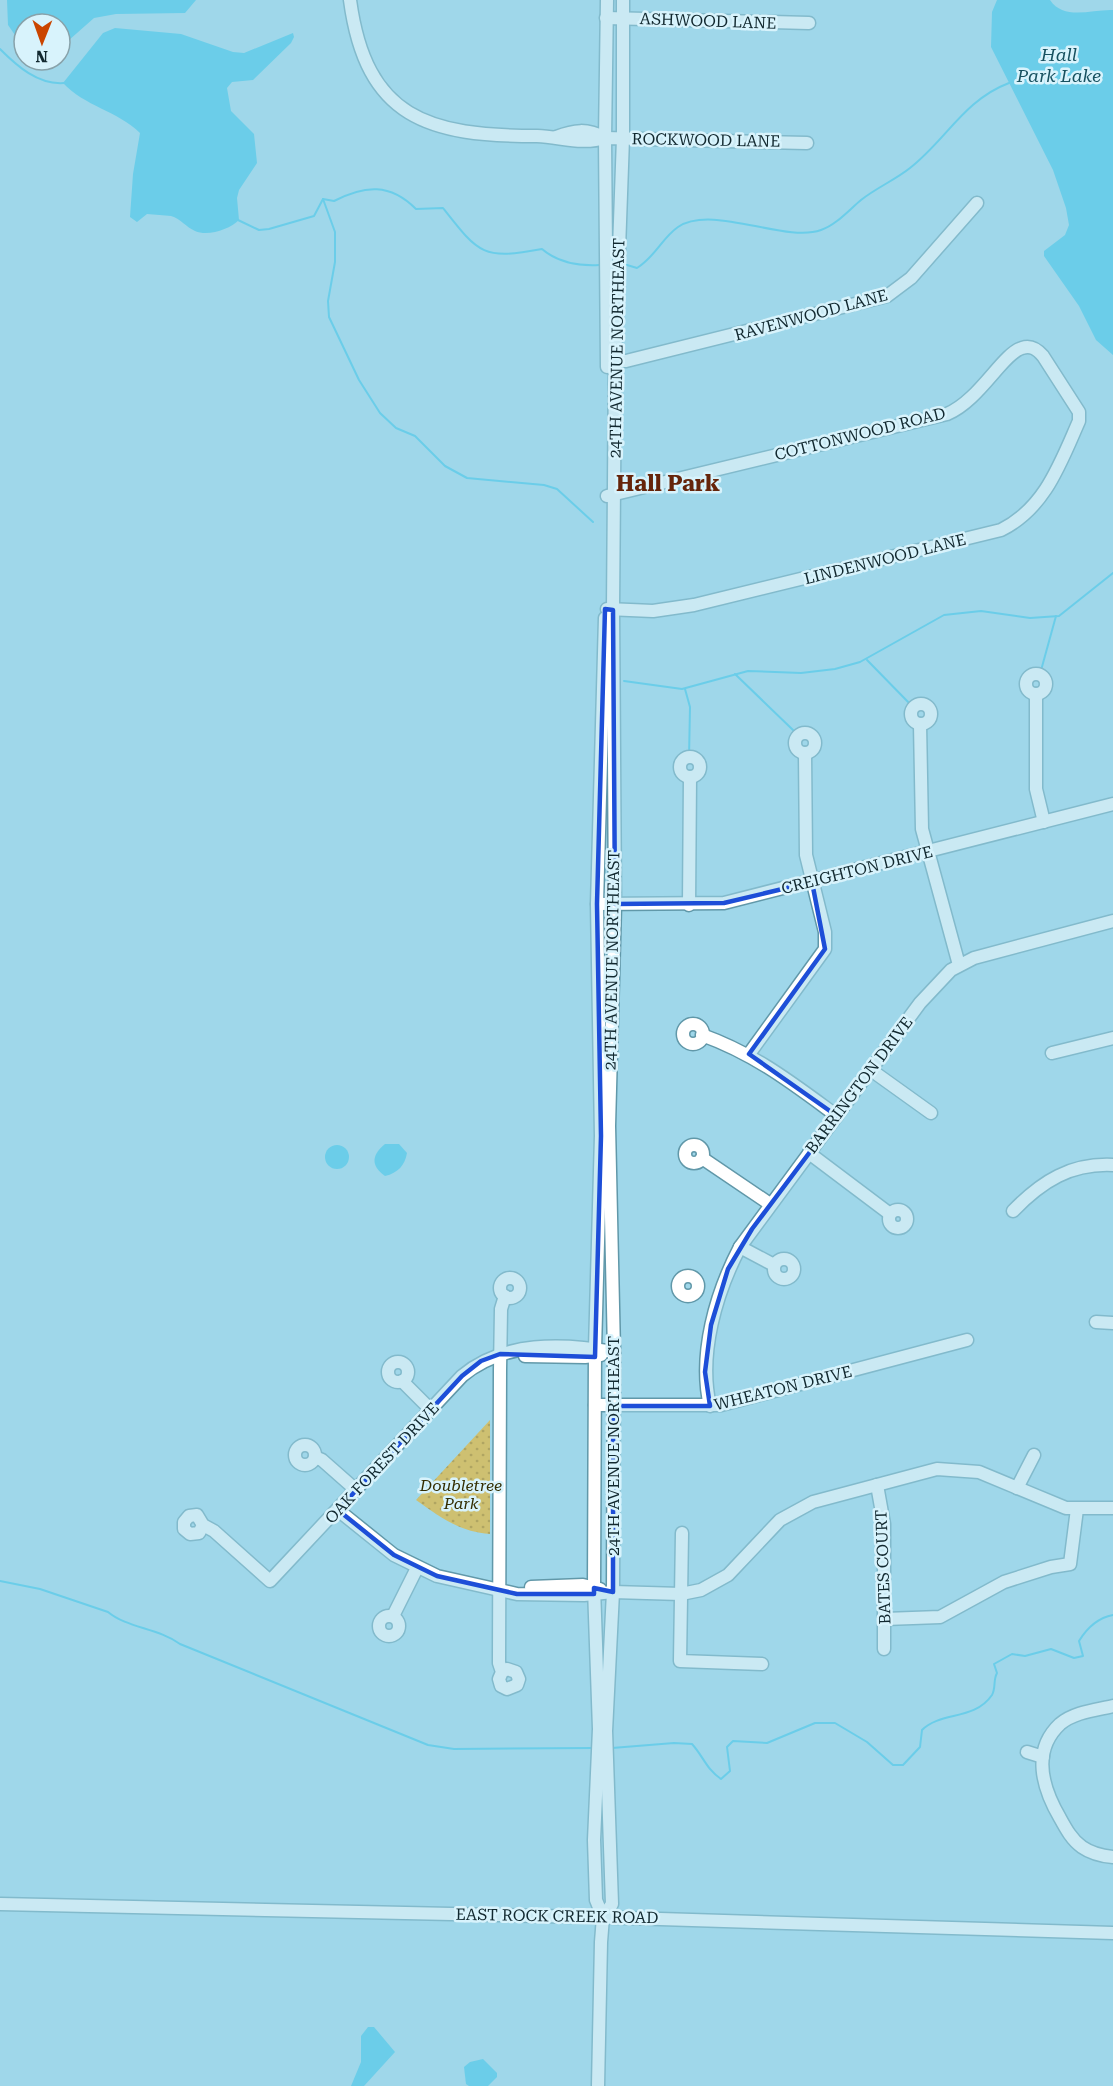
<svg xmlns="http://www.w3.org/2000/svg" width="1113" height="2086" font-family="'Roboto Serif',serif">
<defs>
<pattern id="grass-dots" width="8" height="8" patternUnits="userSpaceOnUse" patternTransform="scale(1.5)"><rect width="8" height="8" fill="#cec071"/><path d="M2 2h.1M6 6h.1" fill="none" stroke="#b0a562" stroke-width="1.8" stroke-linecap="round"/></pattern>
</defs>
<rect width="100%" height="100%" fill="#9fd7ea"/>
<path fill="url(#grass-dots)" d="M490,1420V1534C460,1532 440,1517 416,1500Z"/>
<g fill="#2dc2e8">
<path d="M7,0H196L185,13L116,14L94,18L60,48V24H24V48L8,25Z"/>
<path d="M997,0H1050C1064,21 1092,9 1113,10V355L1096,340L1079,306L1044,256V251L1065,235L1069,225L1066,208L1053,170L991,47L992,12Z"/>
<path d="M115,28L181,34L233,52L244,53L293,33L294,37L291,43L253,80L232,82L227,88L231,111L254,134L257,163L239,190L237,198L239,220C230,229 208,237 195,231C186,227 181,219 171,216C164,215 155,215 147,214L137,222L130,217L133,174L140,133C118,111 84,106 63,83L103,33Z"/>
<path d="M385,1144H399L407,1153C405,1165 398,1173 385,1176C370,1165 372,1155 385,1144Z"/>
<circle cx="337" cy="1157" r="12"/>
<path d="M368,2027H374L395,2052L364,2086H351L361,2062V2036Z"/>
<path d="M483,2059L497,2073V2077L488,2086H469L466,2084L464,2067L470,2062Z"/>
</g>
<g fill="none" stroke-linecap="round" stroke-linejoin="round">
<g stroke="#2dc2e8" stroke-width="2">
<path d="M0,49C17,66 38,85 64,83"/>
<path d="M323,199L335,232V262L328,301L329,317L359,380L380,413L396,428L415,436L445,466L467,478L544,485L557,489L593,522"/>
<path d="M238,220L259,230L269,229L314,216L323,199L334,201C365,185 390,183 416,209L443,208C479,254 483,260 542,249C557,262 579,266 599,265"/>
<path d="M627,265L637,268C656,256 662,238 678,227C712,204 785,243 821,230C836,225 849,210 861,200C876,188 895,180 910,168C946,140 964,100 1009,83"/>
<path d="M867,660L913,707"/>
<path d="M735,674L793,730"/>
<path d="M1040,674L1056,616"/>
<path d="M624,681L682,689L748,671L801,673L835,669L860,662L944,615L981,611L1030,618L1059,616L1113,573"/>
<path d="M685,689L690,707L689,758"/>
<path d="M0,1581L40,1589L108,1612C127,1628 158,1628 180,1644L428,1745L454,1749L594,1748"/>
<path d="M612,1748L674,1743L692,1744C703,1756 707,1770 721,1779L730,1771L727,1747L733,1741L767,1743L815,1723H835L867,1742L893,1765H903L920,1747L922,1730C941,1711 974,1721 992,1695C996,1688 993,1680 997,1673L994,1664L1012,1654L1025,1656L1051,1649L1074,1658L1083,1656L1079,1641C1087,1628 1097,1618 1113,1615"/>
</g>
<defs>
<g id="minor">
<path d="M350,0C366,119 429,136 537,136C561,137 582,145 605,138L807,143"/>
<path d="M607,0L605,138L607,367"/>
<path d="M606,18L809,23"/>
<path d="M556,137C574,130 587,128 605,138"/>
<path d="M609,361H626L887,296L911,278L977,203"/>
<path d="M607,609L653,611L694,605L1001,530C1045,508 1060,464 1079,421V412L1043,356C1037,349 1031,345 1022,348C1003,353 979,401 947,414L607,496"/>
<circle cx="1036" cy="684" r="10"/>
<path d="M1036,694V789L1044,822"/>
<circle cx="921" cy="714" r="10"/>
<path d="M920,724L922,829L959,965"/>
<circle cx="805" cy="743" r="10"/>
<circle cx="690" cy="767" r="10"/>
<path d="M597,904L724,903L1113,804"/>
<path d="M689,905L690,777"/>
<circle cx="693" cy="1034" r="10"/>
<path d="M702,1035C755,1054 792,1083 837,1116"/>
<path d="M1052,1053L1113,1038"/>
<path d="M749,1054L825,949V932L806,855L805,753"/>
<path d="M871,1070L931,1113"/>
<circle cx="694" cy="1154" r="9"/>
<path d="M809,1153L890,1214"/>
<path d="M702,1158L770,1204"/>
<circle cx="898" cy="1219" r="9"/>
<path d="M1013,1211C1042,1181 1071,1163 1113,1165"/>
<path d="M740,1247L774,1265"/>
<circle cx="784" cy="1269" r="10"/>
<circle cx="688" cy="1286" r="10"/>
<circle cx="510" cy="1288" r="10"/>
<path d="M1096,1322L1113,1323"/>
<path d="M525,1356L585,1357L601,1355"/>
<circle cx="398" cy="1372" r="10"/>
<path d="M402,1381L431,1410"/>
<path d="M595,1405H721L967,1340"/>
<path d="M710,1406C698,1354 716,1293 740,1247L920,1003L951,970L974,958L1113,921"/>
<circle cx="305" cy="1455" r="10"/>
<path d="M315,1457L322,1460L356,1490"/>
<path d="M877,1485L884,1524V1649"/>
<path d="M1017,1488L1034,1455"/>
<path d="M338,1510L394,1555L437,1576L517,1594L584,1595L613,1592L681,1594L701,1590L728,1575L780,1520L813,1502L937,1469L979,1472L1066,1508H1113"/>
<path d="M203,1525L199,1533L190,1534L184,1529V1522L189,1516L197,1515L203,1525L214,1531L270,1581L462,1376C504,1341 562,1343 614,1352"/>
<path d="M682,1533L680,1661L762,1664"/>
<path d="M531,1587L583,1585L600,1589"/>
<path d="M393,1616L417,1568"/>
<circle cx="389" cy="1626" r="10"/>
<path d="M885,1619L940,1617L1004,1582L1051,1567L1070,1564L1077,1509"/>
<path d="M502,1672L507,1669L516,1672L519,1679L517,1685L507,1689L501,1686L499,1679L502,1672L499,1663L500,1370L501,1309L505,1296"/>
<path d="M1113,1706C1096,1710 1074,1712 1060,1724C1031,1751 1043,1789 1060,1818C1066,1829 1072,1840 1082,1847C1092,1854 1102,1856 1113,1857"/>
<path d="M1027,1752L1043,1757"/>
<path d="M0,1904L628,1918L1113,1933"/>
<path d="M603,1917L596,1900L594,1840L599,1729L594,1588L595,1349L601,1136L597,904L605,618"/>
<path d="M598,2086L601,1942L603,1917L612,1904L606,1731L613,1592L614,1352L609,1126L615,905L613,610L615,361L623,138V0"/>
</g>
</defs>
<use href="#minor" stroke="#6198a9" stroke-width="15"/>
<use href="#minor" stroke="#fff" stroke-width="12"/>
</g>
<path d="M0 0H1113V2086H0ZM605,609L613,610L615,904L724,903L812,882L825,949L749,1054L837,1116L752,1229L728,1269L711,1325L705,1372L710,1406H613V1592L594,1588V1594H517L437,1576L394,1555L338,1510L462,1376L481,1361L500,1354L595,1357L601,1136L597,904Z" fill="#9fd7ea" fill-opacity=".55" fill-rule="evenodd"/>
<path fill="none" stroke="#1d4ed8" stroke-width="4.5" stroke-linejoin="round" d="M605,609L613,610L615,904L724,903L812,882L825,949L749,1054L837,1116L752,1229L728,1269L711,1325L705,1372L710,1406H613V1592L594,1588V1594H517L437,1576L394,1555L338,1510L462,1376L481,1361L500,1354L595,1357L601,1136L597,904Z"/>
<g text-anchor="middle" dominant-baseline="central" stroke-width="5" stroke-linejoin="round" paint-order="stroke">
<g font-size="16" fill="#11282f" stroke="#d8f3fc">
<text transform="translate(708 21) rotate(2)">ASHWOOD LANE</text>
<text transform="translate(706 140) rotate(1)">ROCKWOOD LANE</text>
<text transform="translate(811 315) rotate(-15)">RAVENWOOD LANE</text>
<text transform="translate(617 348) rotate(-89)">24TH AVENUE NORTHEAST</text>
<text transform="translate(860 434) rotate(-14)">COTTONWOOD ROAD</text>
<text transform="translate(885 559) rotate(-14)">LINDENWOOD LANE</text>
<text transform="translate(857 870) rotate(-14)">CREIGHTON DRIVE</text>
<text transform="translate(612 960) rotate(-89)">24TH AVENUE NORTHEAST</text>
<text transform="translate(859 1085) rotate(-53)">BARRINGTON DRIVE</text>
<text transform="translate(783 1388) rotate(-14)">WHEATON DRIVE</text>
<text transform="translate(613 1446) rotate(-90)">24TH AVENUE NORTHEAST</text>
<text transform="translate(382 1463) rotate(-47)">OAK FOREST DRIVE</text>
<text transform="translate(883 1567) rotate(-92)">BATES COURT</text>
<text transform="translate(557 1916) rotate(1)">EAST ROCK CREEK ROAD</text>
</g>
<g font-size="16" font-style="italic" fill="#342d00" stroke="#d8f3fc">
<text x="461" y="1485">Doubletree<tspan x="461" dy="18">Park</tspan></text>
</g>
<g font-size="18" font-style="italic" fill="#175160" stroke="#d8f3fc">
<text x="1059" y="54">Hall<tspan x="1059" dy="21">Park Lake</tspan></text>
</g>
<g font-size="22" font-weight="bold" fill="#65240a" stroke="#d8f3fc">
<text x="668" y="483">Hall Park</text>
</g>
</g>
<g transform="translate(42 42) rotate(181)"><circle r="28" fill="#d8f3fc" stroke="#88a2aa" stroke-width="1.5"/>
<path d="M0-4.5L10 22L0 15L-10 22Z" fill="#ca4500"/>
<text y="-9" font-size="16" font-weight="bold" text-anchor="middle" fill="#11282f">N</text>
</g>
</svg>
